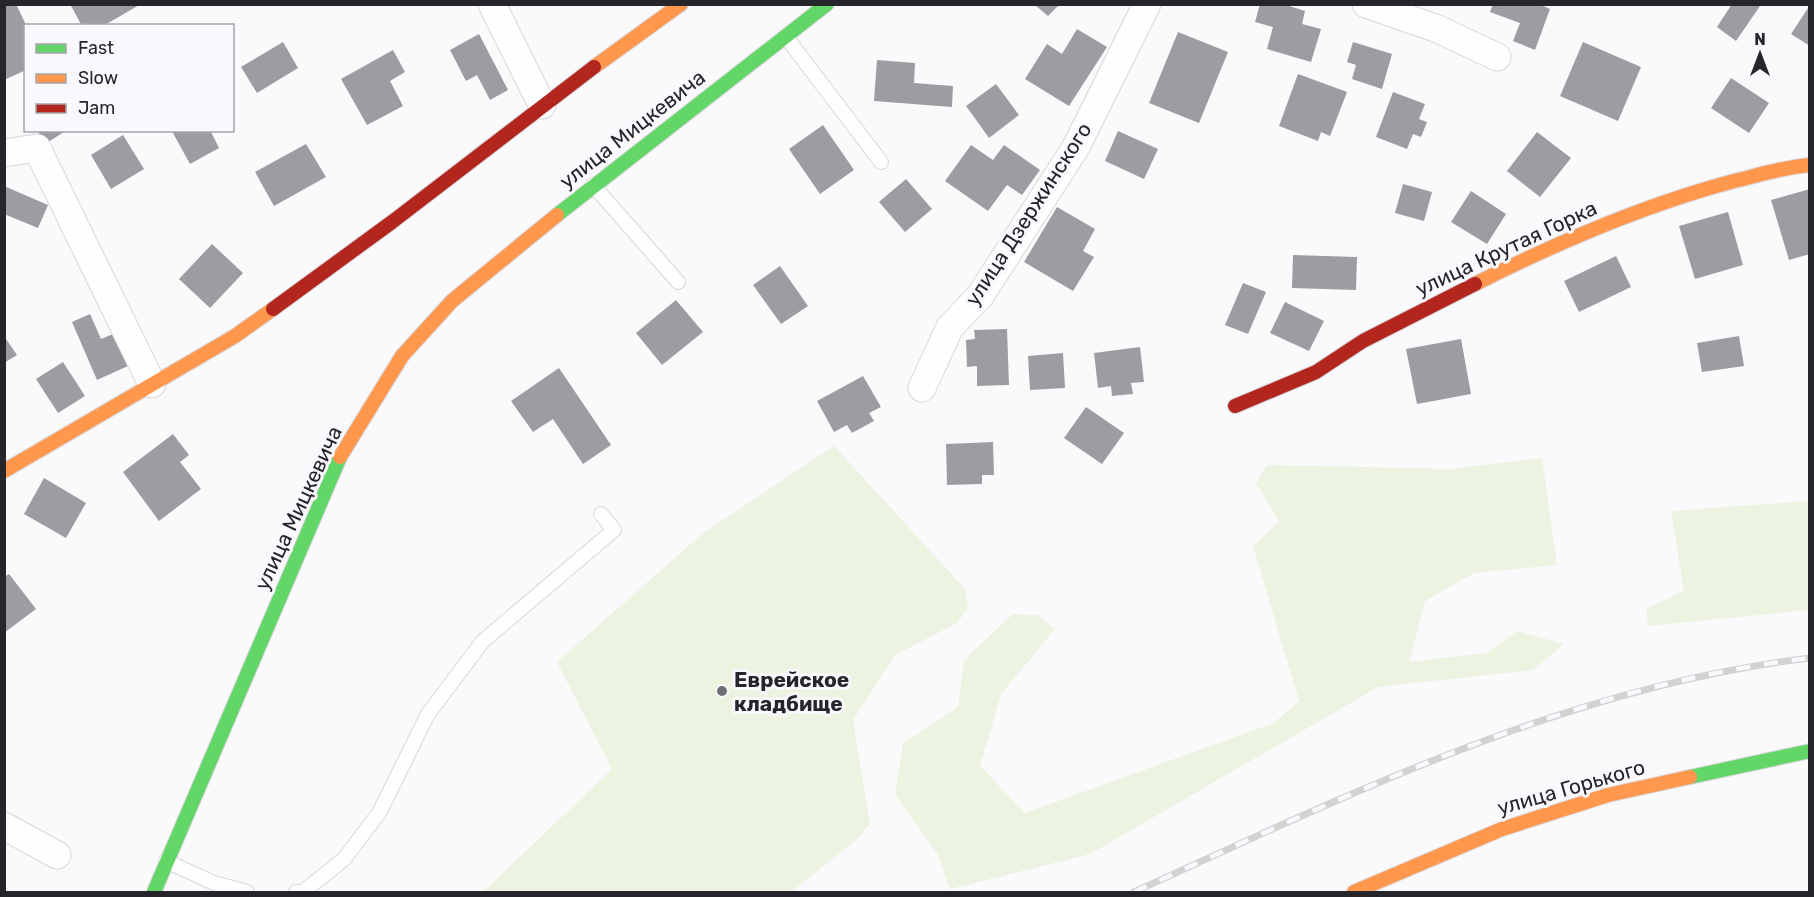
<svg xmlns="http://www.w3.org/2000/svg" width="1814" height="897" font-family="Rubik,sans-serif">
<rect width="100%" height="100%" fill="#faf9fb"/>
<g fill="#ecf3e0">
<path d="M834,446L965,589L968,608L957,623L895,655L853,720L870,824L856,840L791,892H483L612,769L557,662L702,534Z"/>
<path d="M1542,458L1557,565L1474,573L1425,601L1409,662L1487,653L1517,631L1564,644L1533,670L1378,687L1090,854L950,889L938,855L895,794L903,743L958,707L964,660L1013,614L1037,615L1055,629L1001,694L980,766L1025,813L1274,723L1299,701L1253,546L1279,522L1256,483L1267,465L1450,469Z"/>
<path d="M1809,501V610L1648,626L1646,609L1684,591L1671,511Z"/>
</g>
<g fill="#9d9da1">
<path d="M11,4H16L26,25V70L4,80V7Z"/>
<path d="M70,4H141L103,26H82Z"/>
<path d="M1260,4H1283L1305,11L1302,24L1321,29L1311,62L1267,49L1273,27L1255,22Z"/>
<path d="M1493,4H1539L1550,9L1535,50L1513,41L1520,23L1490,12Z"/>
<path d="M1732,4L1760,6L1736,41L1717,27Z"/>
<path d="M1035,5H1059L1048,16Z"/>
<path d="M1810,5V46L1791,34Z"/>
<path d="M1077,29L1107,47L1069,106L1025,79L1047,44L1062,54Z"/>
<path d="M1178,32L1228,52L1199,123L1149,103Z"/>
<path d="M479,34L508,90L490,100L477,75L466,81L450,50Z"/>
<path d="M283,42L298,68L257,93L241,67Z"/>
<path d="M1353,42L1392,54L1382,89L1352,79L1356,65L1347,62Z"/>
<path d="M1583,42L1641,67L1618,121L1560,96Z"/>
<path d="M393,50L405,72L390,81L403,106L367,125L341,79Z"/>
<path d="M877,60L915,63L914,83L953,86L952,107L874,101Z"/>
<path d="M1298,74L1347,92L1330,136L1321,132L1318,141L1279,126Z"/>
<path d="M1731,78L1769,103L1749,133L1711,108Z"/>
<path d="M996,84L1019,115L989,138L966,106Z"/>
<path d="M1393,92L1425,104L1419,119L1427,122L1421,137L1413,134L1407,149L1376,137Z"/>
<path d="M823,125L854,170L820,194L789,149Z"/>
<path d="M37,130H67L45,144Z"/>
<path d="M178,130H210L219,148L190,164L173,133Z"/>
<path d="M1118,131L1158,149L1144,179L1105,161Z"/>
<path d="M1537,132L1571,158L1540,197L1507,171Z"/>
<path d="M123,135L144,169L111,189L91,155Z"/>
<path d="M306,144L326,177L274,206L255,172Z"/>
<path d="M971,145L993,160L1004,145L1040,170L1022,195L1007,185L988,211L945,181Z"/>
<path d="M906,179L932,209L905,232L879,202Z"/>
<path d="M1403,184L1432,192L1424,221L1395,213Z"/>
<path d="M4,186L48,205L38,228L4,214Z"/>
<path d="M1810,189V254L1789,260L1771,200Z"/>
<path d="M1471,191L1506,214L1487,244L1451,222Z"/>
<path d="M1057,207L1095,229L1083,251L1094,257L1073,291L1024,262Z"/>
<path d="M1728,212L1743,265L1695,279L1679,226Z"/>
<path d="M212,244L243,273L210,308L179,279Z"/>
<path d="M1293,255L1357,257L1356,290L1292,288Z"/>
<path d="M1616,256L1631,287L1579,312L1564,281Z"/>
<path d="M780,266L808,306L781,324L753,285Z"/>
<path d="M1243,283L1266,292L1248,334L1225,325Z"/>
<path d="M676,300L703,332L662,365L636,333Z"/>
<path d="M1285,302L1324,321L1309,351L1270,333Z"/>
<path d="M90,314L101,339L113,334L128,366L97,380L72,322Z"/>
<path d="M1007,329L1009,385L977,386V366L967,367L966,340L975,339L974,330Z"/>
<path d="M4,336L17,355L4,363Z"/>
<path d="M1739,336L1744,366L1702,372L1697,343Z"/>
<path d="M1461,339L1471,394L1417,404L1406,349Z"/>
<path d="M1140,347L1144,382L1131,383L1133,394L1112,396L1111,386L1098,388L1094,353Z"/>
<path d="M1063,353L1065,388L1030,390L1028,356Z"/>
<path d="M63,362L85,396L58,413L36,379Z"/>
<path d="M559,368L611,445L583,464L553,419L533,432L511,401Z"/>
<path d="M863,376L881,407L869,413L874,421L852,433L847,425L834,432L817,401Z"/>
<path d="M1086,407L1124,433L1102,464L1064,438Z"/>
<path d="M173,434L189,455L180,462L201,489L159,521L123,472Z"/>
<path d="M993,442L994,475H982V484L947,485L946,444Z"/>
<path d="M44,478L86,503L66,538L24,514Z"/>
<path d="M9,574L36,609L4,633V577Z"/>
</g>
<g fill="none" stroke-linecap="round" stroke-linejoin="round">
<defs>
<g id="lane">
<path d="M786,37L881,162"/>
<path d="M593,185L678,282"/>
<path d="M166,861L214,883L247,892"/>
<path d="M296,892H303L344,859L379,813L428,714L483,641L614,530L601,514"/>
</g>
<g id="street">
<path d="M492,4L542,105"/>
<path d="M1366,4L1438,29L1497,57"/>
<path d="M4,153L37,148L152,384"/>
<path d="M922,388L950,327L980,296L1076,147L1147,4"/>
<path d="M4,826L57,855"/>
</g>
<g id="fast">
<path d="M557,215L827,4"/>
<path d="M1690,777L1810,751"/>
<path d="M154,892L340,457"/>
</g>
<g id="slow">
<path d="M594,67L681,4"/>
<path d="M1475,284C1558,242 1644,205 1734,181C1759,175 1784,167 1810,165"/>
<path d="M340,457L402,356L452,301L557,215"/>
<path d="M4,471L235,336L273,309"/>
<path d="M1354,892L1502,829L1608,795L1690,777"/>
</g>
<g id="jam">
<path d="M273,309L392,222L594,67"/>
<path d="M1235,406L1316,372L1363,341L1475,284"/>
</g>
</defs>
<use href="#lane" stroke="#d8d6db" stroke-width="16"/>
<use href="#street" stroke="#d8d6db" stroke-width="29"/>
<use href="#fast" stroke="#d8d6db" stroke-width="16"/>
<use href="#slow" stroke="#d8d6db" stroke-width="16"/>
<use href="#jam" stroke="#d8d6db" stroke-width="16"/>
<use href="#lane" stroke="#fefefe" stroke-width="14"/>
<use href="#street" stroke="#fefefe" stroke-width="27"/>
<use href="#fast" stroke="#63d668" stroke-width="14"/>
<use href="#slow" stroke="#ff974d" stroke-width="14"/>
<use href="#jam" stroke="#b3261e" stroke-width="14"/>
<defs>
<path id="rail" d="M1134,892C1350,794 1570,686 1810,658"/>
</defs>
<use href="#rail" stroke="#d2d2d3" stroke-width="7"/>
<use href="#rail" stroke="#f9f8fc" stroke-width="4.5" stroke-dasharray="14" stroke-linecap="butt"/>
</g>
<circle fill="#716f74" stroke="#f9f8fc" stroke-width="2" cx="722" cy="691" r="6"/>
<g text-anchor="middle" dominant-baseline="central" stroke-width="6" stroke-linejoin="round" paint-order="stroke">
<g font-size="21" fill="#27252c" stroke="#f9f8fc">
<text transform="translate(632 129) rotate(-38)">улица Мицкевича</text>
<text transform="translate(1028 214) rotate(-57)">улица Дзержинского</text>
<text transform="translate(1506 248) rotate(-25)">улица Крутая Горка</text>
<text transform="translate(298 508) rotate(-65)">улица Мицкевича</text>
<text transform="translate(1571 787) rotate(-16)">улица Горького</text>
</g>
<g font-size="21" font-weight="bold" fill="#27252c" stroke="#f9f8fc" text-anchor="start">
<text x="734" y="679">Еврейское<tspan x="734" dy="24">кладбище</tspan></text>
</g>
</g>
<rect width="1814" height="897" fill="none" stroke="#27252c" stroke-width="12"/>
<rect x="24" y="24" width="210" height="108" fill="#f9f8fc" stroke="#a5a4a9" stroke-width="1.5"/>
<rect x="36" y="44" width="30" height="9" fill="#63d668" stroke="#a5a4a9" stroke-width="1.5"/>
<text x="78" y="54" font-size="18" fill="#27252c">Fast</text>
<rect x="36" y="74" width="30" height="9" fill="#ff974d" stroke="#a5a4a9" stroke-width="1.5"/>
<text x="78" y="84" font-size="18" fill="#27252c">Slow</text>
<rect x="36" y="104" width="30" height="9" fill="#b3261e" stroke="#a5a4a9" stroke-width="1.5"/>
<text x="78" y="114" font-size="18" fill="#27252c">Jam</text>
<g transform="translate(1760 54)" stroke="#f9f8fc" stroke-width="4.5" paint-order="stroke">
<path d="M0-4.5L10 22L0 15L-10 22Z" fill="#27252c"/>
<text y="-9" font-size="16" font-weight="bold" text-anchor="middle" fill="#27252c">N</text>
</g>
</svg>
